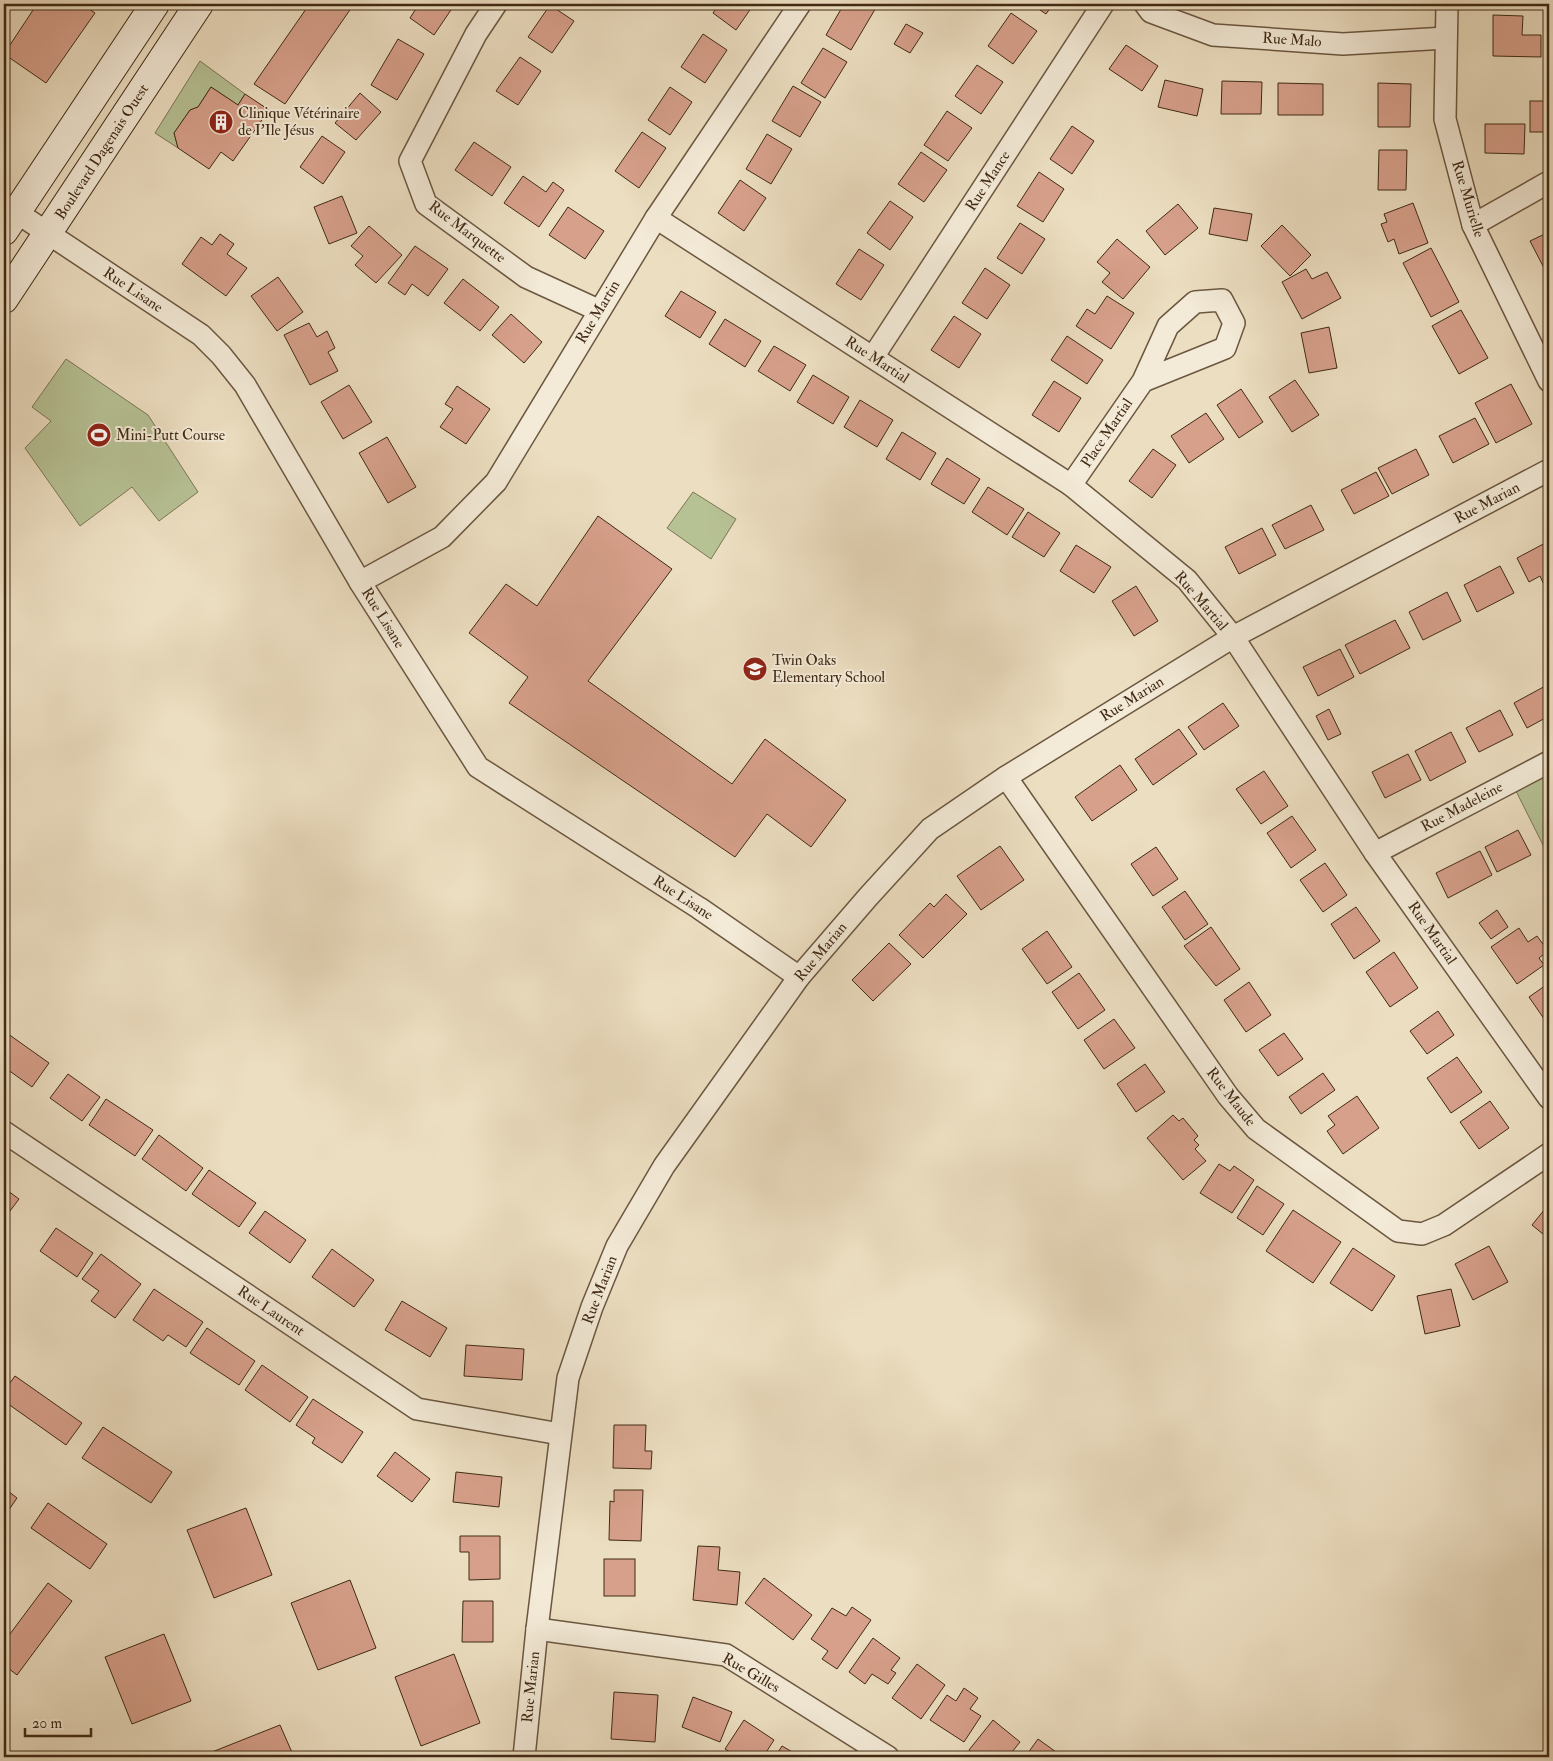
<svg xmlns="http://www.w3.org/2000/svg" width="1553" height="1761" font-family="'IM FELL Double Pica',serif">
<rect width="100%" height="100%" fill="#ecdec1"/>
<filter id="stains"><feTurbulence type="fractalNoise" baseFrequency=".004" numOctaves="4"/><feColorMatrix values="0 0 0 0 .2 0 0 0 0 .09 0 0 0 0 .02 0 0 0 .5 -.17"/></filter>
<radialGradient id="worn" r=".72"><stop offset=".6" stop-color="#630" stop-opacity="0"/><stop offset="1" stop-color="#630" stop-opacity=".3"/></radialGradient>
<g fill="#b6c194" stroke="#7b7654">
<path d="M200,61L245,94L238,105L211,87L198,107L190,110L174,133L178,148L155,133Z"/>
<path d="M66,359L148,415L198,492L159,521L132,487L80,526L25,448L51,421L32,407Z"/>
<path d="M693,492L736,519L711,559L667,528Z"/>
<path d="M1549,762V857L1511,781Z"/>
</g>
<g fill="#d7a08b" stroke="#402a15">
<path d="M37,4H82L95,13L46,83L4,54Z"/>
<path d="M302,4H354L285,104L254,84L306,9L301,6Z"/>
<path d="M419,4H455L434,35L410,18Z"/>
<path d="M719,4H754L736,30L713,13Z"/>
<path d="M844,4H873L877,6L851,50L826,35Z"/>
<path d="M1031,4H1053L1046,14Z"/>
<rect x="1492" y="4" width="30" height="5"/>
<path d="M550,5L574,21L552,53L528,37Z"/>
<path d="M1011,13L1037,31L1013,64L988,46Z"/>
<path d="M1493,15L1523,16L1522,35H1541V57L1493,56Z"/>
<path d="M906,24L923,33L910,53L894,44Z"/>
<path d="M703,34L727,50L705,83L681,67Z"/>
<path d="M398,39L424,54L397,100L371,85Z"/>
<path d="M1126,45L1158,66L1142,91L1109,69Z"/>
<path d="M823,48L847,62L825,98L801,83Z"/>
<path d="M520,57L541,71L518,105L496,91Z"/>
<path d="M977,65L1003,82L981,114L955,96Z"/>
<path d="M1165,80L1203,89L1197,116L1158,107Z"/>
<path d="M1222,81L1262,82L1261,114H1221Z"/>
<path d="M1278,83L1323,84V115H1278Z"/>
<path d="M1378,83L1411,84L1410,127H1378Z"/>
<path d="M793,86L821,102L800,137L772,121Z"/>
<path d="M211,87L238,105L245,94L269,110L233,161L221,152L209,169L178,148L174,133L190,110L198,107Z"/>
<path d="M670,87L692,102L670,135L648,120Z"/>
<path d="M360,93L381,112L356,140L335,123Z"/>
<rect x="1530" y="101" width="19" height="31"/>
<path d="M947,111L972,128L948,161L924,145Z"/>
<path d="M1485,124H1525L1524,154L1485,153Z"/>
<path d="M1072,126L1094,141L1072,174L1050,159Z"/>
<path d="M642,132L666,148L639,188L615,171Z"/>
<path d="M767,134L792,149L771,184L746,169Z"/>
<path d="M322,136L345,152L323,184L300,167Z"/>
<path d="M474,142L511,167L492,196L455,170Z"/>
<path d="M1379,150H1407L1406,190H1378Z"/>
<path d="M921,152L947,170L924,202L898,184Z"/>
<path d="M1039,172L1064,189L1043,222L1017,206Z"/>
<path d="M523,176L546,192L553,182L564,190L539,227L504,203Z"/>
<path d="M740,180L766,198L744,231L718,213Z"/>
<path d="M342,196L357,233L329,244L314,207Z"/>
<path d="M890,201L913,217L890,250L867,233Z"/>
<path d="M1413,203L1428,243L1399,254L1394,239L1388,242L1381,224L1387,222L1384,214Z"/>
<path d="M1178,204L1198,228L1165,255L1146,231Z"/>
<path d="M568,207L604,231L585,259L549,235Z"/>
<path d="M1214,208L1252,214L1247,241L1209,234Z"/>
<path d="M1020,223L1045,239L1022,274L997,258Z"/>
<path d="M1282,225L1311,255L1290,276L1261,246Z"/>
<path d="M369,226L402,255L376,283L355,265L363,256L351,246Z"/>
<path d="M1549,232V266L1544,268L1530,241Z"/>
<path d="M220,234L234,244L227,254L247,268L226,296L182,264L201,237L212,245Z"/>
<path d="M1117,239L1150,267L1123,299L1102,282L1110,273L1097,262Z"/>
<path d="M415,246L448,269L428,296L412,284L405,295L388,283Z"/>
<path d="M1431,248L1459,302L1431,317L1403,263Z"/>
<path d="M859,249L884,265L861,300L836,284Z"/>
<path d="M985,268L1010,285L987,319L962,303Z"/>
<path d="M1306,269L1312,279L1327,272L1341,298L1302,319L1282,282Z"/>
<path d="M278,277L303,312L277,331L251,296Z"/>
<path d="M463,279L499,307L480,331L444,303Z"/>
<path d="M681,291L716,312L700,338L665,316Z"/>
<path d="M1107,296L1134,313L1111,349L1076,326L1087,309L1095,314Z"/>
<path d="M1461,310L1488,358L1459,374L1432,326Z"/>
<path d="M511,314L542,342L524,363L492,335Z"/>
<path d="M954,316L981,334L959,368L931,350Z"/>
<path d="M725,319L761,341L745,367L709,344Z"/>
<path d="M309,323L317,337L327,331L335,348L328,352L338,371L310,385L284,335Z"/>
<path d="M1329,327L1337,368L1309,373L1301,333Z"/>
<path d="M1067,336L1103,360L1087,384L1051,360Z"/>
<path d="M774,346L806,365L790,391L758,371Z"/>
<path d="M813,375L849,397L833,424L797,402Z"/>
<path d="M1295,380L1319,415L1292,432L1269,397Z"/>
<path d="M1054,381L1081,398L1059,432L1032,415Z"/>
<path d="M1511,384L1532,424L1496,443L1475,403Z"/>
<path d="M349,385L372,422L343,439L321,402Z"/>
<path d="M457,386L490,409L466,444L440,427L453,409L445,404Z"/>
<path d="M1241,389L1263,422L1239,438L1217,405Z"/>
<path d="M860,400L893,420L877,447L844,427Z"/>
<path d="M1206,413L1224,439L1189,463L1171,436Z"/>
<path d="M1475,418L1489,444L1453,463L1439,436Z"/>
<path d="M902,432L936,453L920,480L886,459Z"/>
<path d="M387,437L416,487L388,503L359,453Z"/>
<path d="M1153,449L1176,465L1152,498L1129,481Z"/>
<path d="M1416,449L1429,475L1392,494L1378,468Z"/>
<path d="M947,458L980,479L964,504L931,484Z"/>
<path d="M1376,472L1389,496L1354,514L1341,490Z"/>
<path d="M988,487L1024,509L1007,535L972,512Z"/>
<path d="M1311,505L1324,530L1285,549L1272,525Z"/>
<path d="M1028,512L1060,533L1044,557L1012,537Z"/>
<path d="M598,516L672,569L588,681L732,784L765,739L846,800L811,847L767,814L735,857L509,703L528,677L469,633L506,584L537,606Z"/>
<path d="M1262,528L1276,555L1239,574L1225,547Z"/>
<path d="M1549,541V587L1546,589L1540,576L1529,582L1517,558Z"/>
<path d="M1076,545L1111,567L1094,593L1060,571Z"/>
<path d="M1500,566L1514,593L1477,612L1464,585Z"/>
<path d="M1136,586L1158,621L1134,636L1112,601Z"/>
<path d="M1447,592L1461,621L1423,640L1409,612Z"/>
<path d="M1395,620L1410,648L1360,674L1345,645Z"/>
<path d="M1340,649L1354,677L1318,696L1303,667Z"/>
<path d="M1549,684V716L1527,728L1514,703Z"/>
<path d="M1223,703L1239,726L1204,750L1188,727Z"/>
<path d="M1329,709L1341,734L1328,740L1316,716Z"/>
<path d="M1500,710L1513,735L1479,752L1466,728Z"/>
<path d="M1179,729L1197,754L1153,785L1135,759Z"/>
<path d="M1451,732L1466,762L1430,781L1415,751Z"/>
<path d="M1408,754L1421,780L1385,798L1372,772Z"/>
<path d="M1120,765L1137,790L1092,821L1075,797Z"/>
<path d="M1264,771L1288,806L1261,824L1236,789Z"/>
<path d="M1292,816L1316,850L1291,868L1267,833Z"/>
<path d="M1518,830L1531,855L1497,872L1485,847Z"/>
<path d="M1000,846L1024,880L981,910L957,876Z"/>
<path d="M1156,847L1178,879L1153,896L1131,864Z"/>
<path d="M1480,851L1492,875L1448,898L1436,873Z"/>
<path d="M1325,863L1347,895L1323,912L1300,880Z"/>
<path d="M1185,891L1208,924L1185,940L1162,907Z"/>
<path d="M946,894L967,914L923,958L899,935L930,903L934,907Z"/>
<path d="M1356,907L1380,941L1354,959L1331,924Z"/>
<path d="M1497,910L1508,927L1491,939L1479,923Z"/>
<path d="M1211,927L1240,969L1216,986L1184,946Z"/>
<path d="M1519,928L1528,942L1537,936L1548,951L1539,958L1544,965L1517,984L1491,947Z"/>
<path d="M1047,931L1072,967L1047,984L1022,949Z"/>
<path d="M889,943L911,964L873,1001L852,980Z"/>
<path d="M1394,952L1418,988L1390,1007L1366,972Z"/>
<path d="M1079,973L1105,1010L1078,1029L1052,992Z"/>
<path d="M1249,982L1271,1015L1246,1032L1224,1000Z"/>
<path d="M1549,983V1026L1529,997Z"/>
<path d="M1438,1011L1454,1035L1427,1054L1410,1031Z"/>
<path d="M1114,1019L1135,1048L1104,1069L1084,1040Z"/>
<path d="M4,1031L49,1063L32,1087L4,1067Z"/>
<path d="M1284,1033L1303,1059L1278,1076L1259,1050Z"/>
<path d="M1457,1057L1482,1092L1451,1113L1427,1078Z"/>
<path d="M1145,1064L1165,1092L1136,1112L1117,1084Z"/>
<path d="M1323,1073L1335,1090L1301,1114L1289,1097Z"/>
<path d="M68,1074L100,1097L82,1121L50,1098Z"/>
<path d="M1357,1096L1379,1128L1343,1154L1327,1131L1335,1125L1328,1116Z"/>
<path d="M106,1099L153,1130L135,1156L89,1125Z"/>
<path d="M1490,1101L1509,1128L1479,1149L1460,1122Z"/>
<path d="M1173,1115L1179,1121L1183,1118L1198,1136L1194,1140L1199,1145L1195,1149L1206,1161L1183,1180L1147,1138Z"/>
<path d="M159,1135L203,1168L186,1191L142,1159Z"/>
<path d="M1219,1164L1230,1171L1234,1166L1254,1180L1232,1213L1200,1193Z"/>
<path d="M209,1170L256,1203L239,1227L192,1194Z"/>
<path d="M1257,1186L1284,1204L1263,1235L1237,1218Z"/>
<path d="M4,1188L19,1199L4,1219Z"/>
<path d="M1549,1204V1239L1532,1225Z"/>
<path d="M1293,1210L1341,1242L1313,1283L1266,1251Z"/>
<path d="M265,1211L306,1240L290,1263L249,1233Z"/>
<path d="M56,1228L93,1253L77,1277L40,1251Z"/>
<path d="M1489,1246L1508,1282L1473,1300L1455,1264Z"/>
<path d="M1353,1248L1395,1276L1372,1311L1330,1283Z"/>
<path d="M332,1249L374,1280L354,1307L312,1277Z"/>
<path d="M101,1254L141,1284L115,1318L91,1301L99,1291L82,1279Z"/>
<path d="M154,1289L203,1322L186,1347L168,1335L163,1341L133,1320Z"/>
<path d="M1451,1289L1460,1326L1425,1334L1417,1296Z"/>
<path d="M402,1301L447,1328L430,1357L385,1330Z"/>
<path d="M207,1328L255,1361L239,1385L190,1353Z"/>
<path d="M466,1345L524,1349L522,1380L464,1376Z"/>
<path d="M262,1365L308,1397L290,1422L245,1390Z"/>
<path d="M15,1376L82,1423L66,1445L4,1401V1391Z"/>
<path d="M313,1399L363,1432L342,1463L312,1443L315,1438L296,1425Z"/>
<path d="M614,1425H646L645,1451H652L651,1469L613,1468Z"/>
<path d="M103,1427L172,1472L151,1503L82,1458Z"/>
<path d="M395,1452L430,1479L412,1502L377,1476Z"/>
<path d="M456,1472L502,1477L499,1507L453,1502Z"/>
<path d="M4,1488L17,1498L4,1517Z"/>
<path d="M614,1490H643L641,1541L609,1540L610,1501L614,1502Z"/>
<path d="M48,1503L107,1544L90,1569L31,1528Z"/>
<path d="M246,1508L272,1575L214,1598L187,1530Z"/>
<path d="M460,1536H500V1579L469,1580V1552H460Z"/>
<path d="M698,1546L720,1547L718,1570L740,1572L737,1605L693,1600Z"/>
<rect x="604" y="1559" width="31" height="37"/>
<path d="M764,1578L812,1615L793,1640L745,1603Z"/>
<path d="M350,1580L376,1648L318,1670L291,1603Z"/>
<path d="M48,1583L72,1601L17,1675L4,1665V1642Z"/>
<path d="M463,1601H493V1642H462Z"/>
<path d="M852,1607L871,1620L837,1669L822,1659L828,1651L811,1639L832,1608L846,1616Z"/>
<path d="M164,1634L191,1701L132,1724L105,1657Z"/>
<path d="M873,1638L900,1658L891,1670L896,1673L888,1684L872,1674L865,1684L849,1672Z"/>
<path d="M454,1654L480,1723L421,1746L395,1677Z"/>
<path d="M917,1664L945,1685L921,1719L892,1698Z"/>
<path d="M4,1688L10,1693L4,1702Z"/>
<path d="M964,1688L978,1698L970,1709L981,1716L964,1742L930,1720L947,1695L956,1701Z"/>
<path d="M614,1692L658,1695L655,1742L611,1739Z"/>
<path d="M693,1697L732,1712L720,1742L682,1727Z"/>
<path d="M744,1720L774,1740L763,1757H738L725,1749Z"/>
<path d="M993,1720L1020,1742L1008,1757H978L969,1750Z"/>
<path d="M280,1725L294,1757H214L212,1752Z"/>
<path d="M1038,1739L1063,1757H1025Z"/>
<path d="M782,1746L801,1757H775Z"/>
<rect x="580" y="1754" width="23" height="3"/>
</g>
<g fill="none" stroke-linecap="round" stroke-linejoin="round">
<defs>
<g id="street">
<path d="M496,4L476,34L410,161L426,204L526,277L598,310"/>
<path d="M1145,4L1151,12L1213,35L1343,44L1446,38"/>
<path d="M1447,4L1445,119L1473,225L1549,381"/>
<path d="M16,212L201,335L221,355L245,385L360,582L478,767L699,908L799,977"/>
<path d="M656,218L1071,485L1187,580L1233,637L1375,853L1549,1098"/>
<path d="M1473,225L1549,182"/>
<path d="M873,357L1103,4"/>
<path d="M1071,485L1143,381L1168,326L1195,302L1222,300L1234,323L1225,348L1143,381"/>
<path d="M360,582L442,537L496,482L656,218L800,4"/>
<path d="M1006,777L1228,1096L1256,1129L1398,1231L1422,1234L1444,1225L1549,1154"/>
<path d="M1375,853L1549,762"/>
<path d="M4,1132L417,1409L560,1434"/>
<path d="M537,1629L726,1655L888,1757"/>
<path d="M524,1757L537,1629L568,1378L592,1307L617,1246L664,1166L799,977L868,897L930,829L1006,777L1233,637L1549,470"/>
</g>
<g id="secondary">
<path d="M4,231L155,4"/>
<path d="M4,299L199,4"/>
</g>
</defs>
<use href="#street" stroke="#6b5740" stroke-width="24"/>
<use href="#secondary" stroke="#402a15" stroke-width="30"/>
<use href="#street" stroke="#f3ead7" stroke-width="21"/>
<use href="#secondary" stroke="#f3ead7" stroke-width="28"/>
</g>
<defs>
<symbol id="building-disc" viewBox="-11 -11 22 22"><circle r="9.5" fill="#8f2418" stroke="#f3ead7"/><path d="M-4-6H4V6H1V3H-1V6H-4ZM-2.5-4.3h1.7v1.8h-1.7ZM.8-4.3h1.7v1.8H.8ZM-2.5-1h1.7V.8h-1.7ZM.8-1h1.7V.8H.8Z" fill="#fff"/></symbol>
<symbol id="stadium-disc" viewBox="-11 -11 22 22"><circle r="9.5" fill="#8f2418" stroke="#f3ead7"/><path d="M0-5a6.5 5 0 1 0 0 10a6.5 5 0 1 0 0-10ZM-3.5-1.8h7v3.6h-7Z" fill="#fff"/></symbol>
<symbol id="school-disc" viewBox="-11 -11 22 22"><circle r="9.5" fill="#8f2418" stroke="#f3ead7"/><path d="M0-5L7-2L0 1L-7-2ZM-4 1L0 2.5L4 1V4Q0 6-4 4Z" fill="#fff"/></symbol>
</defs>
<g fill-rule="evenodd">
<use href="#building-disc" x="207" y="108" width="28" height="28"/>
<use href="#stadium-disc" x="85" y="421" width="28" height="28"/>
<use href="#school-disc" x="741" y="655" width="28" height="28"/>
</g>
<g text-anchor="middle" dominant-baseline="central" stroke-width="4" stroke-linejoin="round" paint-order="stroke">
<g font-size="15" fill="#402a15" stroke="#f3ead7">
<text transform="translate(1292 40) rotate(4)">Rue Malo</text>
<text transform="translate(102 152) rotate(-57)">Boulevard Dagenais Ouest</text>
<text transform="translate(988 181) rotate(-57)">Rue Mance</text>
<text transform="translate(1468 199) rotate(73)">Rue Murielle</text>
<text transform="translate(467 232) rotate(37)">Rue Marquette</text>
<text transform="translate(133 290) rotate(34)">Rue Lisane</text>
<text transform="translate(598 312) rotate(-59)">Rue Martin</text>
<text transform="translate(877 360) rotate(33)">Rue Martial</text>
<text transform="translate(1107 433) rotate(-56)">Place Martial</text>
<text transform="translate(1487 503) rotate(-28)">Rue Marian</text>
<text transform="translate(1201 601) rotate(49)">Rue Martial</text>
<text transform="translate(383 618) rotate(58)">Rue Lisane</text>
<text transform="translate(1132 699) rotate(-32)">Rue Marian</text>
<text transform="translate(1462 807) rotate(-28)">Rue Madeleine</text>
<text transform="translate(683 898) rotate(33)">Rue Lisane</text>
<text transform="translate(1432 933) rotate(55)">Rue Martial</text>
<text transform="translate(821 952) rotate(-50)">Rue Marian</text>
<text transform="translate(1231 1097) rotate(52)">Rue Maude</text>
<text transform="translate(600 1290) rotate(-69)">Rue Marian</text>
<text transform="translate(271 1311) rotate(34)">Rue Laurent</text>
<text transform="translate(751 1673) rotate(30)">Rue Gilles</text>
<text transform="translate(531 1687) rotate(-84)">Rue Marian</text>
</g>
<g font-size="15" fill="#402a15" stroke="#f3ead7" text-anchor="start">
<text x="238" y="113">Clinique Vétérinaire<tspan x="238" dy="17">de I'Ile Jésus</tspan></text>
<text x="116" y="435">Mini-Putt Course</text>
<text x="772" y="660">Twin Oaks<tspan x="772" dy="17">Elementary School</tspan></text>
</g>
</g>
<rect width="1553" height="1761" fill="none" stroke="#ecdec1" stroke-width="20"/>
<rect x="5" y="5" width="1543" height="1751" fill="none" stroke="#402a15" stroke-width="2.5"/>
<rect x="10" y="10" width="1533" height="1741" fill="none" stroke="#402a15"/>
<path d="M25 1728v8h66v-8" fill="none" stroke="#402a15" stroke-width="2.5"/>
<text x="32" y="1728" font-size="15" fill="#402a15" stroke="#f3ead7" stroke-width="4" paint-order="stroke">20 m</text>
<rect width="100%" height="100%" filter="url(#stains)"/>
<rect width="100%" height="100%" fill="url(#worn)"/>
</svg>
